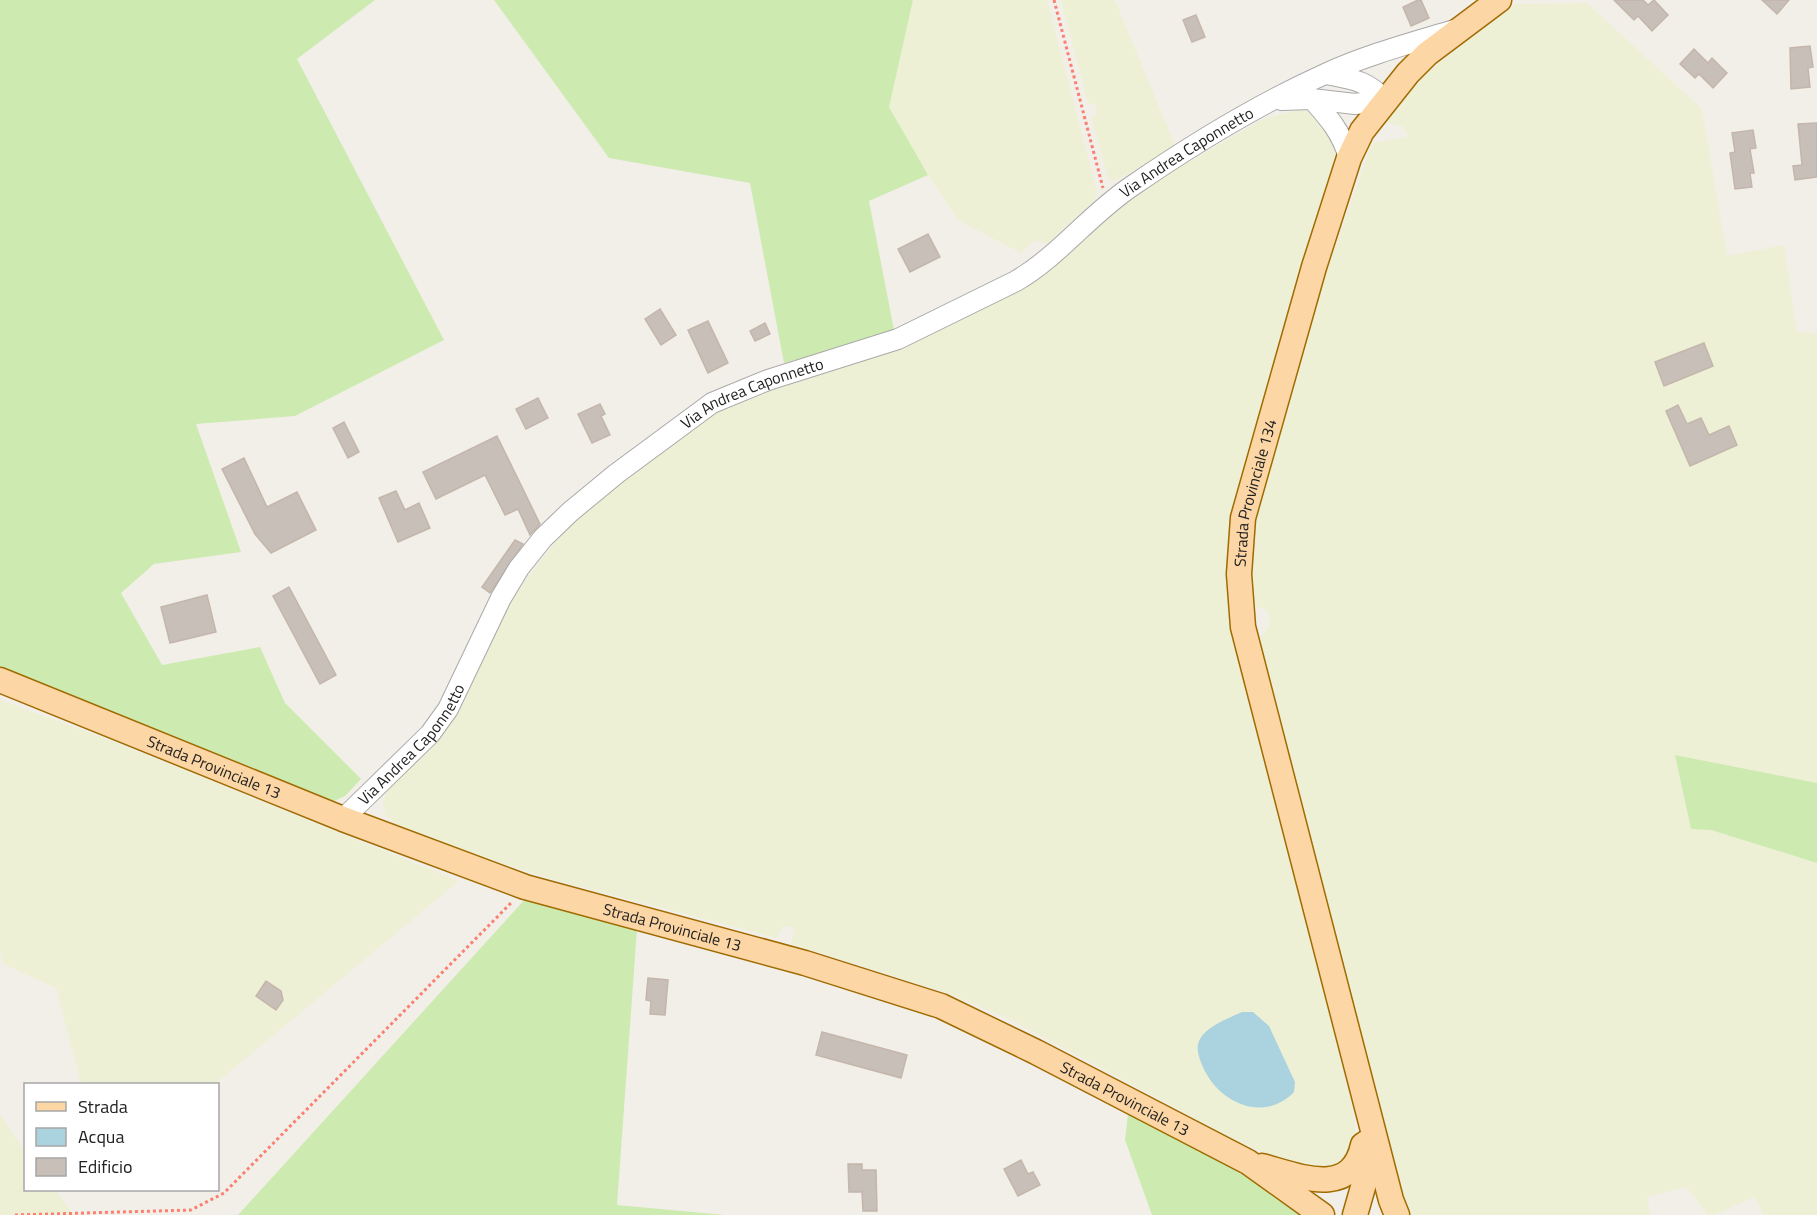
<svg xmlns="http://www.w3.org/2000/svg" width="1817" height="1215" font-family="'Titillium Web',sans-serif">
<rect width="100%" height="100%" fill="#f2efe9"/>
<g fill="#eef0d5">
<path d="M913,0H1047L1097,192L1094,201L1047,244L1035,240L1021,253L958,220L928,175L889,107Z"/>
<path d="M1061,0H1115L1176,148L1117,180L1109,181L1091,118L1097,113L1094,103L1088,104Z"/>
<path d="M1587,3L1702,109L1727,256L1784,245L1797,332L1817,333V783L1675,756L1691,829L1711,830L1817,863V1215H1764L1755,1197L1714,1215H1708L1686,1187L1647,1197L1651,1215H1410L1392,1168L1259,639L1270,624L1267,610L1248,604L1256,504L1323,281L1372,143L1408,137L1404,127L1385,122L1425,73L1516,4Z"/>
<path d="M1301,109L1313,113L1332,135L1336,153L1233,510L1227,573L1230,623L1353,1108L1356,1134L1343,1162L1327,1170L1309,1171L1241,1143L1009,1019L941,991L791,944L794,928L783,926L777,938L554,880L420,837L397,826L385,814L383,802L388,790L416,761L463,699L514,595L553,545L578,517L679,437L714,412L746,397L999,299L1049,271L1128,199L1151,184L1261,120Z"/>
<path d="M0,700L105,738L459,881L215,1084H81L56,988L3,964L0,949Z"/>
<path d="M0,1115L25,1151L26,1190H55L74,1215H0Z"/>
</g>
<g fill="#cdebb0">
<path d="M0,0H375L297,59L444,340L295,416L196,424L241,552L154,564L121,593L162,665L260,647L285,703L361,779L345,796L334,801L0,667Z"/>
<path d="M494,0H913L889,107L928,175L869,201L894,330L877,338L784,363L750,183L609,158Z"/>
<path d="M1675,755L1817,783V863L1711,830L1691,829Z"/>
<path d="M527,897L637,929L617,1205L725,1215H238Z"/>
<path d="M1128,1114C1190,1141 1247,1175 1301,1215H1152L1125,1140Z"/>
</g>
<path fill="#aad3df" d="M1242,1012H1253L1269,1026L1295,1082L1294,1092C1263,1124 1217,1102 1202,1065C1199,1057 1195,1048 1200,1039C1207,1026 1229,1018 1242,1012Z"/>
<g fill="#c7bfb8" stroke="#c4b6ab" stroke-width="1.5">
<path d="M1418,0H1421L1429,18L1411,26L1403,7Z"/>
<path d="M1614,0H1643L1648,5L1654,0L1668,15L1652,31L1638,16L1634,20Z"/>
<path d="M1762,0H1789L1777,14Z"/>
<path d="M1196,15L1205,37L1192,42L1183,20Z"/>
<path d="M1810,46L1813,67L1808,68L1810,87L1791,89L1790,48Z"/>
<path d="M1694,49L1708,63L1712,58L1727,73L1713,88L1699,74L1695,78L1680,64Z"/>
<path d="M1817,123V177L1795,180L1793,166L1802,165L1798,124Z"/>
<path d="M1753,130L1756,148L1750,149L1754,173H1750L1752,187L1735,189L1730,153L1735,152L1732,133Z"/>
<path d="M928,234L940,257L910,272L898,249Z"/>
<path d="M660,309L676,335L661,345L645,319Z"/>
<path d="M708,321L728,363L708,373L688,330Z"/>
<path d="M765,323L770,334L755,341L750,331Z"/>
<path d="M1704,343L1713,366L1664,386L1655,362Z"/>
<path d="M538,398L548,418L526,429L516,409Z"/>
<path d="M600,404L605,414L601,416L610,435L592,443L578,414Z"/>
<path d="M1678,405L1687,424L1701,418L1709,435L1729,426L1737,445L1690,466L1666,411Z"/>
<path d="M344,422L359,452L348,458L333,428Z"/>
<path d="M497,436L540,524L530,535L518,509L505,515L485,475L436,499L423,472Z"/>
<path d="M244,458L267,507L297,492L316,530L271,553L255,534L222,469Z"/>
<path d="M396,491L405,510L419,503L430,528L398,542L379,498Z"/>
<path d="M515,540L523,544L490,593L482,587Z"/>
<path d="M289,587L336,675L320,684L273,596Z"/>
<path d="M207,595L216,632L170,643L161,607Z"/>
<path d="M648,978L668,980L665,1015L650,1014L651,1001L646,1000Z"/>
<path d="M266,981L281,991L283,1000L276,1010L256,996Z"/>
<path d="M822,1032L907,1055L901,1078L816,1055Z"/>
<path d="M1021,1160L1028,1174L1033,1172L1040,1185L1018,1196L1004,1169Z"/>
<path d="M848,1164H862V1170H876L877,1211H863L862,1192H849Z"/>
</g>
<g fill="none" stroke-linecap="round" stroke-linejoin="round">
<defs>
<g id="minor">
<path d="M1326,74C1350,79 1368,80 1384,100"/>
<path d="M1312,99C1329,118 1342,133 1349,158"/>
<path d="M1281,100L1312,99L1355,104L1384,100"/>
<path id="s1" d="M343,819L430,734L448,709L501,598L519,568L543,538L570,512L616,474L712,403L768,380L898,339L1016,281C1059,256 1090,214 1132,186C1190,146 1261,103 1325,74C1366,55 1411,43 1454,30"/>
</g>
<g id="major">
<path id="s2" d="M0,680L343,819L525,887L805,963L941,1006L1036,1052L1248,1162L1322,1215"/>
<path d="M1262,1166C1299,1176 1351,1199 1363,1145"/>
<path d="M1355,1215L1367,1173L1366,1143"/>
<path id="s3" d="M1397,1215L1391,1200L1243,627L1239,574L1243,518L1314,267L1349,158L1362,131L1408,73L1427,54L1499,0"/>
</g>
</defs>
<use href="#minor" stroke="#a9a9a9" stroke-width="22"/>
<use href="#major" stroke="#a06b00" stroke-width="27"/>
<g stroke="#fa8072" stroke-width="3" stroke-dasharray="3 3" stroke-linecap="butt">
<path d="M1054,0L1103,188"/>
<path d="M15,1215L191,1210L224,1193L512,902"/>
</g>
<use href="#minor" stroke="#fff" stroke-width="20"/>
<use href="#major" stroke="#fcd6a4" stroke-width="24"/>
</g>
<g text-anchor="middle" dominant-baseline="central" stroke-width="4.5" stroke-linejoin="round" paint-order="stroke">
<g font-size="16" fill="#222" stroke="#fff">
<text stroke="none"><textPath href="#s1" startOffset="1108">Via Andrea Caponnetto</textPath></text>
<text stroke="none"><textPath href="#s1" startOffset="606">Via Andrea Caponnetto</textPath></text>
<text stroke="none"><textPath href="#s3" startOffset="744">Strada Provinciale 134</textPath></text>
<text stroke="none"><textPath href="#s1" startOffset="102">Via Andrea Caponnetto</textPath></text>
<text stroke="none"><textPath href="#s2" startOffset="231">Strada Provinciale 13</textPath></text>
<text stroke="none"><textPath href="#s2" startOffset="717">Strada Provinciale 13</textPath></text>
<text stroke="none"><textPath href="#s2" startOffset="1203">Strada Provinciale 13</textPath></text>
</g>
</g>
<rect x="24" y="1083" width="195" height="108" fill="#ffffff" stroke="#a7a7a7" stroke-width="1.5"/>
<rect x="36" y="1102" width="30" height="9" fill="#fcd6a4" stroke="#a7a7a7" stroke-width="1.5"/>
<text x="78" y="1113" font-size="18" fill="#222222">Strada</text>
<rect x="36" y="1128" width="30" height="18" fill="#aad3df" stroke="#a7a7a7" stroke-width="1.5"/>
<text x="78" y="1143" font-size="18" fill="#222222">Acqua</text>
<rect x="36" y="1158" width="30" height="18" fill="#c7bfb8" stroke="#a7a7a7" stroke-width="1.5"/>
<text x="78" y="1173" font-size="18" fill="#222222">Edificio</text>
</svg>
